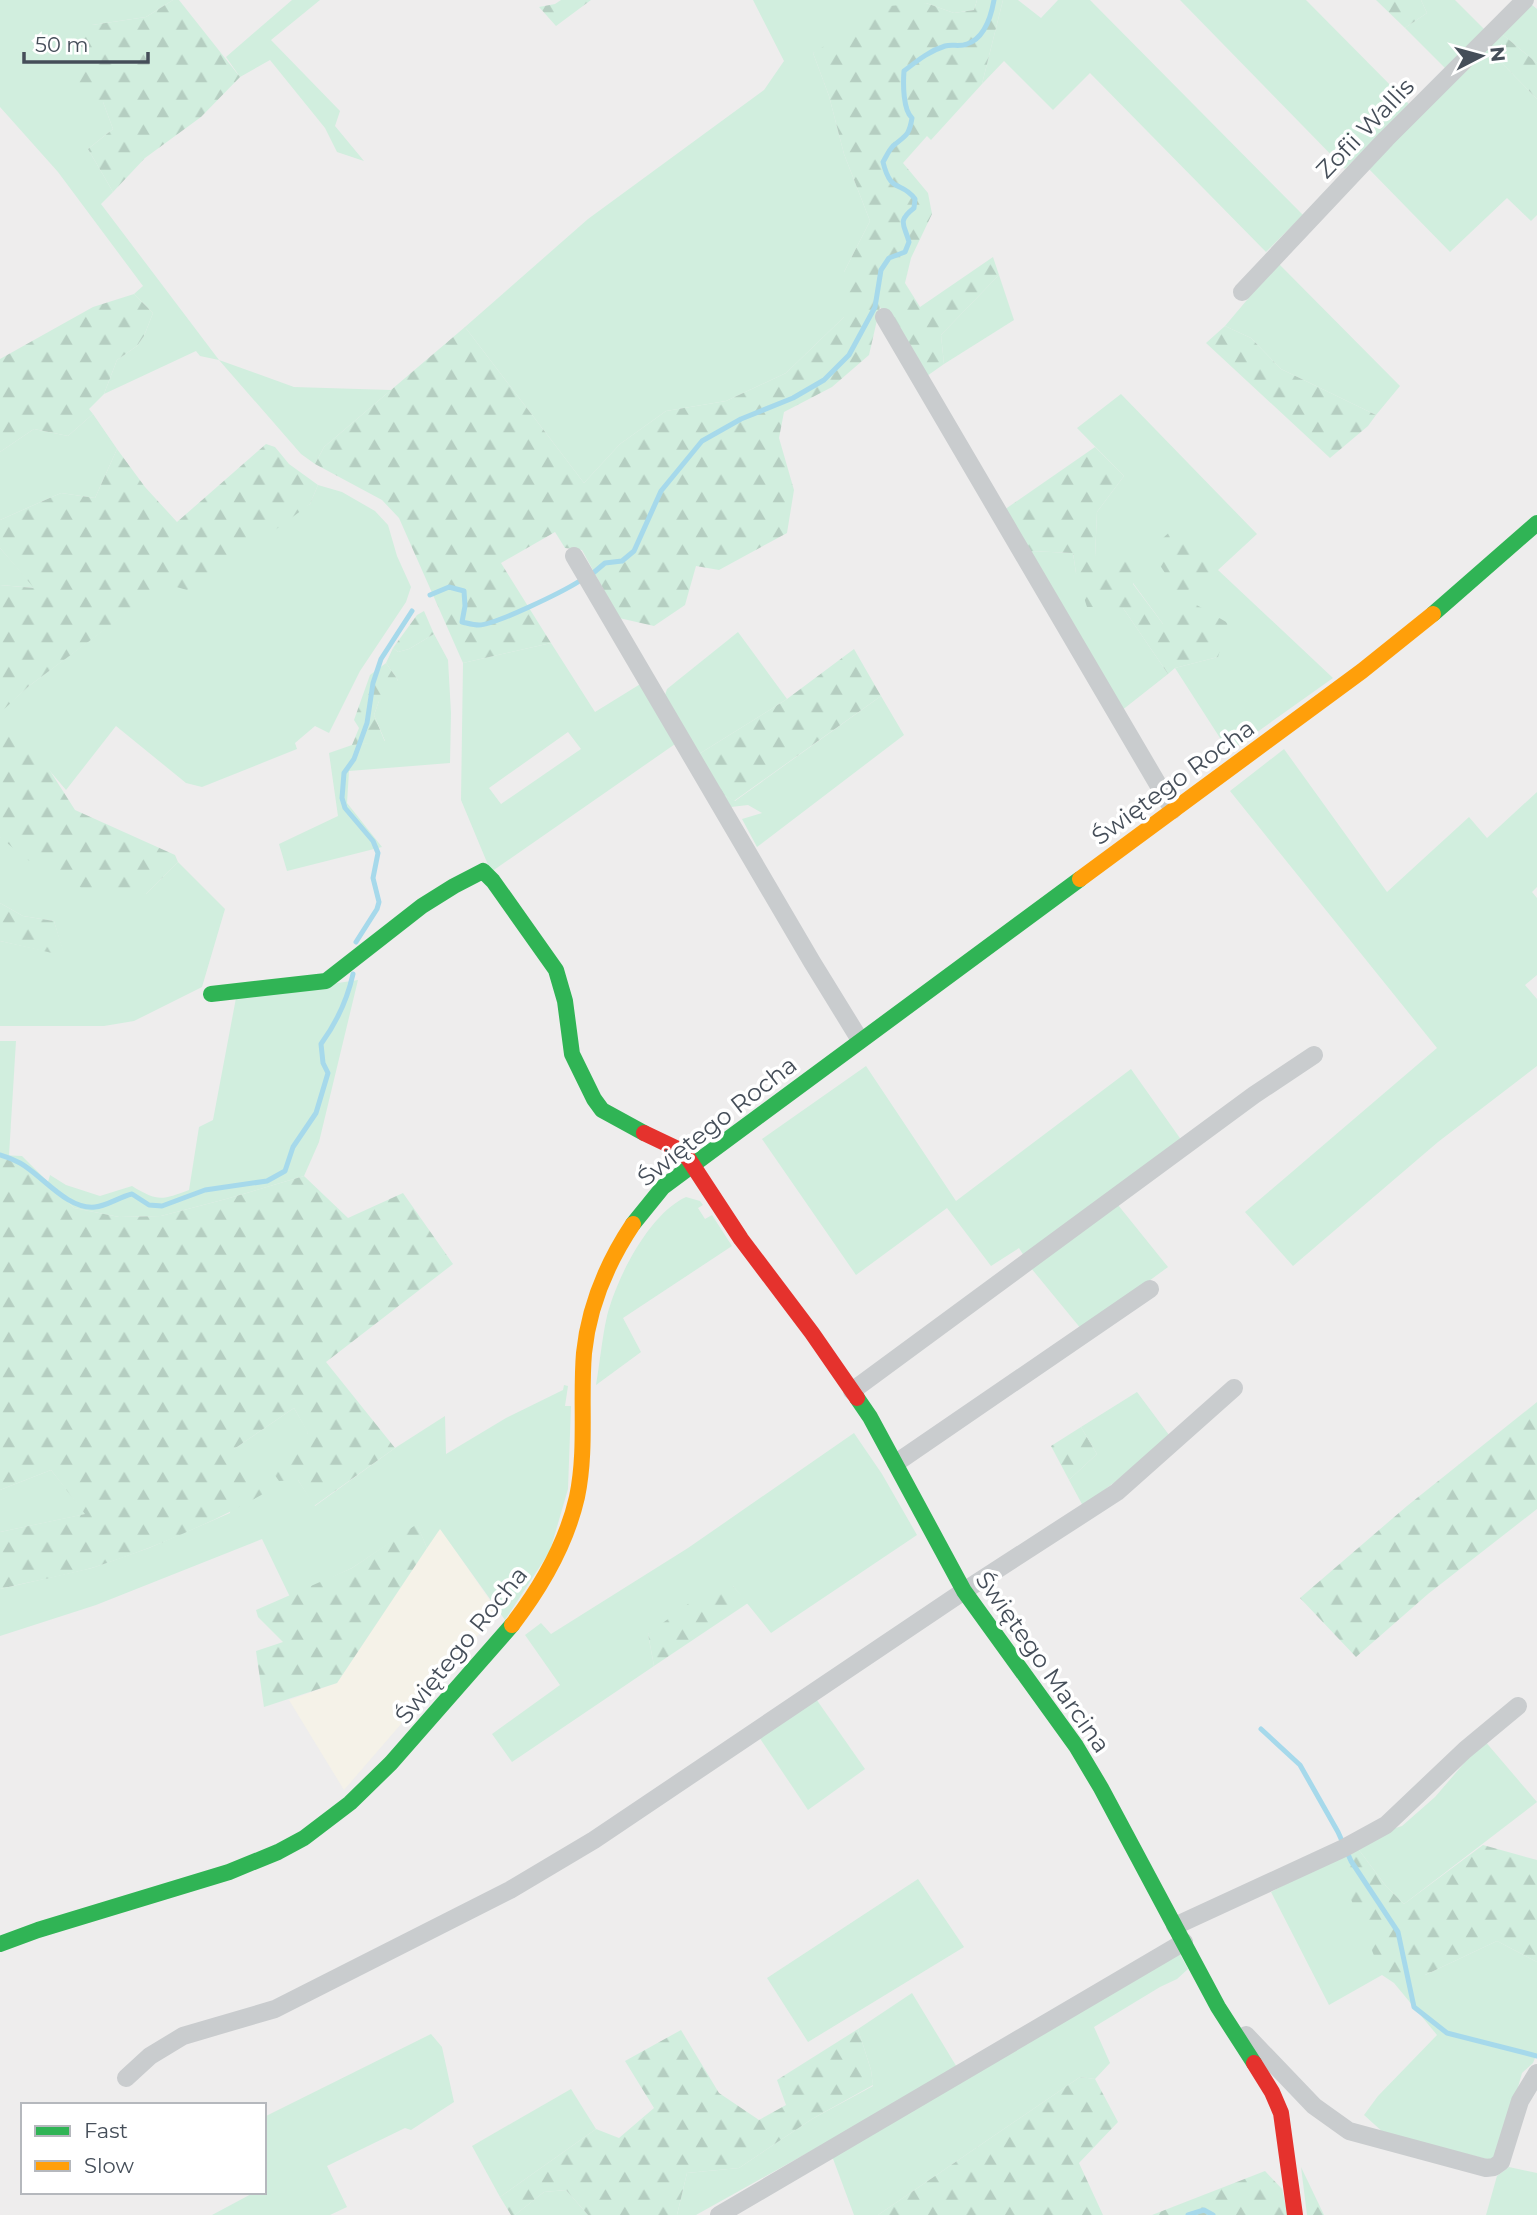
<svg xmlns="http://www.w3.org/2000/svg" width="1537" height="2215" font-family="Montserrat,sans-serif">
<defs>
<pattern id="forest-firs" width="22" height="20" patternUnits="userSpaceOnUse" patternTransform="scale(1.75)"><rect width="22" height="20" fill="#d1eede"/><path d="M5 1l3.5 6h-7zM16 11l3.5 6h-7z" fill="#b5cec1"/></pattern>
</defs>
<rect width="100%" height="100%" fill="#eeeded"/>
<path fill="#f5f2e8" d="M440,1528L498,1612L344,1790L289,1700L337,1683Z"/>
<g fill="#d1eede" fill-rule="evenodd">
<path d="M0,0H173L146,17L92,25L103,102L113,129L88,149L113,192L101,204L219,360L294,387L391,390L324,447L315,464L301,454L219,360L200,356L196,351L104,394L117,360L137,346L144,336L153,313L134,294L143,286L58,172L0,107Z"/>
<path d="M292,0H320L271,40L340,111L335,126L364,161L337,152L325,128L270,60L240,77L226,57Z"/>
<path d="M753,0H977L974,10L954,13L926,3L813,53L829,96L844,154L870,221L844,272V317L786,373L726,401L666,411L620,444L584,483L465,327L588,219L764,90L784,61Z"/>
<path d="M1003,0H1018L1041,18L1058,0H1090L1303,215L1266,252L1090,73L1053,110L1004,61L982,84Z"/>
<path d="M1180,0H1306L1409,104L1345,169Z"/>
<path d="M1421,0H1455L1487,32L1445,68L1405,28L1427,13Z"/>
<path d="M1531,4L1537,9V63L1502,34Z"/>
<path d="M1488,49L1537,99V215L1531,221L1507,198L1450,252L1367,167Z"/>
<path d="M1278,263L1400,386L1376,415L1281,369L1251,338L1225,326Z"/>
<path d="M999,275L1014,320L944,364L941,335Z"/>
<path d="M1121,394L1257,534L1218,570L1333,678L1229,752L1175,668L1218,657L1163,624L1133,583L1095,557L1097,512L1124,476L1077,428Z"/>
<path d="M93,414L117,449L95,498L61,493L0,520V452L34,429L68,436Z"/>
<path d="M318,485L342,492L375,511L388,525L397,556L411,587L406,602L360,671L329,733L315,726L295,743L297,749L202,787L186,783L116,726L66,790L0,712L29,686L166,583L310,504Z"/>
<path d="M0,548L35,588L0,585Z"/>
<path d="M1029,551L1073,553L1076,573L1123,608L1168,674L1121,711Z"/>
<path d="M738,632L787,699L699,754L664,698L667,689Z"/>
<path d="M434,634L448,660L451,713L450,763L349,771L347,803L382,847L287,871L279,844L338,816L329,753L352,745L385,741L374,715L379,701L398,680L386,663L393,648L398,652L409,649Z"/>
<path d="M551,643L595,712L642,683L678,742L491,872L461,800L463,663ZM568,732L581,749L501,804L489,788Z"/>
<path d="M881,696L904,735L757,847L742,819L762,813L748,805L731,807L724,795L735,801Z"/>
<path d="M1284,749L1387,892L1469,817L1487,838L1537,792V887L1532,892L1537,898V975L1525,985L1537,999V1066L1438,1142L1293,1266L1245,1212L1437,1048L1230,791Z"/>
<path d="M0,837L146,894L178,862L225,909L202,987L134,1021L104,1026H0V941L64,955L54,921L23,916L0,903Z"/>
<path d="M358,980L319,1142L304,1176L226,1199L161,1216L119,1217L74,1208L48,1182L50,1175L66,1185L100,1196L132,1186C158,1202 162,1200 189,1190L199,1127L213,1120L236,998Z"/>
<path d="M0,1041H16L9,1155H0Z"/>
<path d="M866,1066L956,1201L1131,1069L1182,1141L1024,1256L1019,1248L991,1266L947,1208L856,1275L762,1139Z"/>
<path d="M686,1197L700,1201L703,1205L698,1208L705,1219L712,1215L732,1246L623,1318L641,1352L596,1385C600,1362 602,1338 607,1316C617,1277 649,1214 686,1197Z"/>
<path d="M1118,1205L1168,1267L1082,1330L1031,1268Z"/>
<path d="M564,1385L568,1386L565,1406H571L568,1489L550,1551L505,1620L440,1529L427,1548L417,1525L352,1568L290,1597L262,1539L96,1605L0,1636V1589L92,1568L149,1548L230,1513L234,1449L294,1408L308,1432L298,1480L315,1506L395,1448L445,1416L446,1454L506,1418L563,1390Z"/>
<path d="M1137,1392L1172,1439L1083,1506L1069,1480L1097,1454L1081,1427Z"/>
<path d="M854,1433L882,1474L917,1535L771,1633L733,1586L648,1634L654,1666L512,1762L492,1734L560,1685L525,1635L541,1623L551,1634L688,1548Z"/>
<path d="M51,1470L86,1514L0,1532V1490Z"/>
<path d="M814,1696L865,1769L808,1810L757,1734Z"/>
<path d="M1484,1740L1537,1802L1404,1904L1386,1886L1356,1846L1383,1832L1402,1826L1435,1797Z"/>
<path d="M1334,1858L1425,1975L1497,1941L1537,1962V2053L1533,2063L1522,2073L1500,2152L1491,2160L1385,2134L1364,2115L1378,2096L1437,2035L1394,1983L1382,1975L1329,2005L1271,1892Z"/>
<path d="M918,1879L964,1947L808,2042L767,1978Z"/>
<path d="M1178,1951L1188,1969L1177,1979L1160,1987L1094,2027L1110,2063L1095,2079L1080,2077L878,2215H854L832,2156Z"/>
<path d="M912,1993L958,2069L696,2215H677L687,2173L739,2168L812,2119L873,2086L871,2070L858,2029Z"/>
<path d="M431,2034L442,2047L454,2102L411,2130L405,2128L327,2166L347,2207L330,2215H212L255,2192H264V2117Z"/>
<path d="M571,2089L596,2129L500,2197L472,2146Z"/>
<path d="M1509,2167L1537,2173V2215H1486L1497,2176Z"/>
<path d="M566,2190L588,2215H515L544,2192Z"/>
</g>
<g fill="url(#forest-firs)">
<path d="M173,0H179L240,77L201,117L145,158L113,192L88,149L113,129L103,102L87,100L76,77L75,42L92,25L146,17Z"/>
<path d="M561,0H591L556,26L539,7L555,4Z"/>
<path d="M977,0H1003L982,84L931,140L927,136L903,163L928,193L932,214L911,258L905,283L920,307L993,257L999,275L941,335L944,364L927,376L880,307L869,355L832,387L784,412L779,438L794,490L787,533L719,570L696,566L685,605L654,626L619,618L582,550L565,548L555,532L501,563L551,643L463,663L399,518L382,500L315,464L324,447L465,327L584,483L620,444L666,411L726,401L786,373L844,317V272L870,221L844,154L829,96L813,53L889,6L926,3L954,13L974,10Z"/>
<path d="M1376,0H1421L1427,13L1405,28Z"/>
<path d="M1502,34L1537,63V99L1488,49Z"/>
<path d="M134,294L153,313L144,336L137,346L117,360L104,394L89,409L93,414L68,436L34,429L0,452V359L93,307Z"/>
<path d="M1225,326L1251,338L1281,369L1376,415L1368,426L1330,458L1206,343Z"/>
<path d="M266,444L275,447L289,464L318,485L310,504L227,566L187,590L166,584L29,686L1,712L45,763L75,810L175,855L178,862L146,894L89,892L26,859L0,837V585L34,588L0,548V520L61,493L95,498L117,449L145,487L177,522Z"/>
<path d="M1095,447L1124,476L1097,512L1095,557L1132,558L1133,584L1163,624L1188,600L1228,623L1218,657L1175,668L1168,674L1123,608L1087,607L1076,573L1073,553L1029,551L1004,510Z"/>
<path d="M1175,527L1217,569L1180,596L1150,550Z"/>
<path d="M424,611L434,634L409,649L398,652L393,648L417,615Z"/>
<path d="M854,649L881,696L734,801L724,795L699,754L787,699Z"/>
<path d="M386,663L398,680L388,699L379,701L374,715L385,742L352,745L359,728L354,720L370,675Z"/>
<path d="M0,903L23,916L54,921L65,956L0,941Z"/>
<path d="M0,1155L22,1156L74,1208L119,1217L161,1216L226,1199L304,1176L348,1218L403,1193L453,1264L326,1362L395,1448L314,1506L298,1480L279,1481L265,1461L308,1433L294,1408L234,1449L263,1494C210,1524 153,1548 95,1567C64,1576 31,1581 0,1589V1532L85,1514L51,1470L0,1490Z"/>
<path d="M1537,1402V1509L1428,1594L1356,1657L1300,1598L1407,1506Z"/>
<path d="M1081,1427L1097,1454L1069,1480L1051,1446Z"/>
<path d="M417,1524L427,1548L337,1683L264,1707L256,1651L283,1642L258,1617L256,1610L352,1568Z"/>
<path d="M720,1580L733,1586L748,1603L654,1666L648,1634Z"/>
<path d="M1483,1845L1537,1860V1962L1497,1941L1425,1975H1382L1334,1858L1356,1846L1386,1886L1404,1904Z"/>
<path d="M858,2029L871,2070L873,2085L812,2119L739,2168L687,2173L677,2215H588L566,2190L544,2192L515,2215H511L500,2197L596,2129L619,2138L654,2108L625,2061L681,2030L719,2093L759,2120L786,2105L777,2080Z"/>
<path d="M1080,2077L1095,2079L1118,2122L1079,2163L1103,2215H878Z"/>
<path d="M1301,2167L1324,2215H1307Z"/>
<path d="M1265,2171L1282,2189L1288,2215H1152Z"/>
</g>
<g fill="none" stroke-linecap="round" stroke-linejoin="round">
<g stroke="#a6d9eb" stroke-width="5">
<path d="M592,574L605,563L622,561L634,551L661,491L702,441L741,419L793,398L824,380L849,355L875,307L881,270L889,258L905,252L909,242C905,225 896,222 914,208L915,199C901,180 891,195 883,162C886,157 889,150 893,146C906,135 909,136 912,118C903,110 903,84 904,71C917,61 929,51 945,46C952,44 960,47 967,44C985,38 991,17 994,0"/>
<path d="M430,595L449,587L464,591L465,606L462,622C467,623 473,625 479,625C495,625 562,592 578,582"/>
<path d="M356,942L377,909L379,902L373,878L378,853L373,841L345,808L342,798L344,773L354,759L367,723L373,683L381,659L412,611"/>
<path d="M0,1155C7,1157 14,1160 20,1163C42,1175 67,1210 95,1207C107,1206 119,1197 132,1194L149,1205L162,1206L205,1190L267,1181L285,1171L293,1147L316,1113L328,1073L323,1063L321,1044C337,1022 347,1001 353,974"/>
<path d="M1261,1729L1300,1765L1338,1832L1351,1861L1398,1932L1414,2007L1447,2033L1537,2056"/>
<path d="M1188,2215L1204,2210L1213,2215"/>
</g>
<g stroke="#c9ccce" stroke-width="18">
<path d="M1242,292L1386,139L1525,0"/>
<path d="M884,317L1173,810"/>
<path d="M574,556L812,962L860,1040"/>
<path d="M852,1391L1254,1095L1314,1055"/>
<path d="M896,1463L1150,1289"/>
<path d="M1175,1926L1344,1848L1386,1825L1465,1750L1518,1706"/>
<path d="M1246,2035L1314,2106L1349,2131L1486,2168L1494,2167L1501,2162L1520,2101L1537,2073"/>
<path d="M126,2078L150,2056L183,2036L275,2009L510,1890L594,1840L964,1591L1117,1492L1234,1388"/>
<path d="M719,2215L1184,1942"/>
</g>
<g stroke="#30b455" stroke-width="16">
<path d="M1433,614L1537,523"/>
<path d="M211,994L326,981L422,906L454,886L483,871L493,881L556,970L565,1001L572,1054L594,1099L602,1110L644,1133"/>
<path d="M633,1224L663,1187L1080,879"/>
<path d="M857,1398L870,1417L964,1591L1076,1746L1101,1788L1218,2007L1254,2063"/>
<path d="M0,1944L38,1930L229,1872L278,1852L304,1838L350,1803L391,1763L512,1625"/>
</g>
<g stroke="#ff9f0a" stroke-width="16">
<path d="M1080,879L1362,671L1433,614"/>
<path d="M512,1625C542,1586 566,1545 577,1497C587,1449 580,1401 584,1353C589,1305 607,1263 633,1224"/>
</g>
<g stroke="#e5322d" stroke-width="16">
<path d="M644,1133L684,1152L741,1239L812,1333L857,1398"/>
<path d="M1254,2063L1272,2092L1281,2113L1295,2215"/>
</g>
</g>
<g text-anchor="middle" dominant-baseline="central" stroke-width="7" stroke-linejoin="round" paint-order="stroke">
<g font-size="24" fill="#454e59" stroke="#fff">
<text transform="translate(1365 128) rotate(-46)">Zofii Wallis</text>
<text transform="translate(1173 782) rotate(-36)">Świętego Rocha</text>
<text transform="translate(717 1121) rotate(-38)">Świętego Rocha</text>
<text transform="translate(461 1645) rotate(-51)">Świętego Rocha</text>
<text transform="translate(1043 1662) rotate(55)">Świętego Marcina</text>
</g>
</g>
<rect x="21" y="2103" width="245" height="91" fill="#ffffff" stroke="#b5b8bd" stroke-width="2"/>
<rect x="35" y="2126" width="35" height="10" fill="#30b455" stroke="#b5b8bd" stroke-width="2"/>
<text x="84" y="2138" font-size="21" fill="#454e59">Fast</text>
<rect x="35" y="2161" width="35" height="10" fill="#ff9f0a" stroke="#b5b8bd" stroke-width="2"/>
<text x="84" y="2173" font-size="21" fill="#454e59">Slow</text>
<g transform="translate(1481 56) rotate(84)" stroke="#ffffff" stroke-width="5" paint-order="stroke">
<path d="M0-5L12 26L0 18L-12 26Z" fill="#454e59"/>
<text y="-10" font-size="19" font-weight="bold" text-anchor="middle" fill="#454e59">N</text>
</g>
<path d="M24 52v10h124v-10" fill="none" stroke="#454e59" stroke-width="3.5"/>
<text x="35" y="52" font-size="21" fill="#454e59" stroke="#ffffff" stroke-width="5" paint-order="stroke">50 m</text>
</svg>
